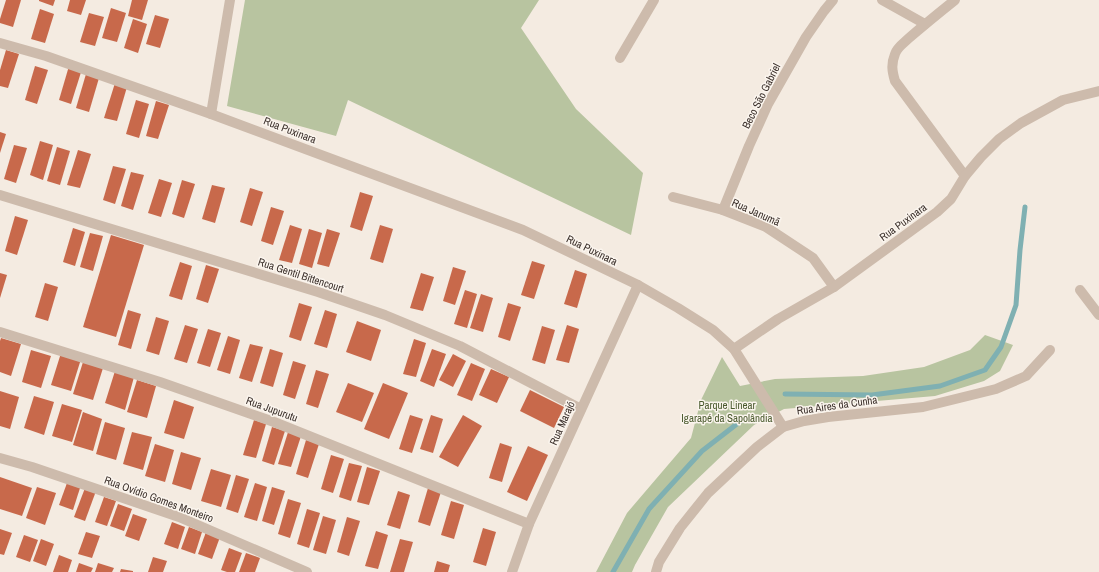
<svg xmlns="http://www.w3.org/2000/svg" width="1099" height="572" font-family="'Archivo Narrow',sans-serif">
<rect width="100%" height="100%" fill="#f4ebe1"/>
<g fill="#b8c4a0">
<path d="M245,0H539L521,28L576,109L643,173L631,235L348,100L336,136L227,106Z"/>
<path d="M985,335L1013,345L1000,371L984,381L935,396L784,409L754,425L668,507L635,565L632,572H596L627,513L691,438L701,400L722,357L740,386L775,379L863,376L924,367L970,350Z"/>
</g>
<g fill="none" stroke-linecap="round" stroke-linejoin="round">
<g stroke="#7fb0b2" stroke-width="5">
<path d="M785,394L872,395L940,386L985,370L1001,347L1016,305L1020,250L1025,207"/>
<path d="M613,572L649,509L702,451L742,420"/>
</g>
</g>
<g fill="#c8694b">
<path d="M6,0H21L13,27L0,23V19Z"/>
<path d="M39,0H55L53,6L39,1Z"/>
<path d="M70,0H86L81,15L67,11Z"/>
<path d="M132,0H148L142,20L128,16Z"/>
<path d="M111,8L126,13L117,42L102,38Z"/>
<path d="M40,9L54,14L45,43L31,39Z"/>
<path d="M89,13L104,17L95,46L80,42Z"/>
<path d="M155,15L169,19L160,48L146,44Z"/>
<path d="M133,19L147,24L138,53L124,48Z"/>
<path d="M6,50L19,54L8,88L0,86V70Z"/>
<path d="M35,66L48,70L37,104L25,100Z"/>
<path d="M69,66L82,69L71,104L59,100Z"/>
<path d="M86,74L99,78L89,112L76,108Z"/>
<path d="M115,83L127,87L117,121L104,118Z"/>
<path d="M136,100L149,104L139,138L126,134Z"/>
<path d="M156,101L169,105L158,139L146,136Z"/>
<path d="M0,132L6,134L0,153Z"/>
<path d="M40,141L53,145L43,180L30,175Z"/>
<path d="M14,145L27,148L16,183L4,179Z"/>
<path d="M57,147L70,151L60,185L47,181Z"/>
<path d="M78,150L91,154L80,188L67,185Z"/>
<path d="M113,166L126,169L115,204L103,200Z"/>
<path d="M131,172L144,175L133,210L121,206Z"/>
<path d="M159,179L172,183L161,217L148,213Z"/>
<path d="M182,180L195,184L184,218L172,214Z"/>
<path d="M212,185L225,188L215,223L202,219Z"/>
<path d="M250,188L263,192L252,226L240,222Z"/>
<path d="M360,192L373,196L362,231L350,227Z"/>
<path d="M271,207L284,211L273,245L261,241Z"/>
<path d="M15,216L28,220L17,255L5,251Z"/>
<path d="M290,225L302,229L292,263L279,260Z"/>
<path d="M380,225L393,229L383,263L370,259Z"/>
<path d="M73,228L85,232L75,266L63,262Z"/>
<path d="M309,229L322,233L312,268L299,264Z"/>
<path d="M327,229L340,233L329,267L317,264Z"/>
<path d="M90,233L103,236L93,271L80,267Z"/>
<path d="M111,235L144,245L116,337L83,327Z"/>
<path d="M532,261L545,265L534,299L521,295Z"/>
<path d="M180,262L192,266L182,300L169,296Z"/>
<path d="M206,265L219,269L208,303L196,299Z"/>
<path d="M453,267L466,271L455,305L443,301Z"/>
<path d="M575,270L587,274L577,308L564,304Z"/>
<path d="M0,273L7,275L0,298Z"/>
<path d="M421,273L434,277L423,311L410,308Z"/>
<path d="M45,283L58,287L48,321L35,317Z"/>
<path d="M465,290L477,294L467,328L454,324Z"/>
<path d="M481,294L493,298L483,332L470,328Z"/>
<path d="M299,303L312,307L301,341L289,337Z"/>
<path d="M508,303L521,307L510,341L498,337Z"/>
<path d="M128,310L141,314L131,349L118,345Z"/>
<path d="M325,310L337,314L327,348L314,344Z"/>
<path d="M156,317L169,321L159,355L146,351Z"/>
<path d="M357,321L381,330L371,361L346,352Z"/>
<path d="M185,325L198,329L187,363L174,359Z"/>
<path d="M567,325L579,329L569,363L556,360Z"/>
<path d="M542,326L555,330L545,364L532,360Z"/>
<path d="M208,329L221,333L210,367L197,363Z"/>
<path d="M228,336L240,340L230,374L217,370Z"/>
<path d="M1,338L21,344L11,376L0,372V341Z"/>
<path d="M414,339L426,343L416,377L403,374Z"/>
<path d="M250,344L263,347L252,382L239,378Z"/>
<path d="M270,349L283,353L273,387L260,383Z"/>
<path d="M432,349L446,354L434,387L420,381Z"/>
<path d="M31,350L51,356L41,388L22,382Z"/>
<path d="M61,353L81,359L71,391L51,385Z"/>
<path d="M453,354L466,361L453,387L439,380Z"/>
<path d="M293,361L306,365L295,399L283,395Z"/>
<path d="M83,362L103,368L93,400L73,394Z"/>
<path d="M471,363L485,369L472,401L457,395Z"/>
<path d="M491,369L509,377L497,403L479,395Z"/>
<path d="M316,370L329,374L318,408L306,404Z"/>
<path d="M115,371L134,377L125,410L105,403Z"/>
<path d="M137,380L156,386L147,418L127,412Z"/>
<path d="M348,383L374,393L362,422L336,412Z"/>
<path d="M383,383L408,393L389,439L364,429Z"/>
<path d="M530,390L564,407L554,428L520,411Z"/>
<path d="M0,391L19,397L10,429L0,426Z"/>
<path d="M34,396L54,402L44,435L24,428Z"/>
<path d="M174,400L194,407L184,439L164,433Z"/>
<path d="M62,404L82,410L72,442L52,436Z"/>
<path d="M83,412L102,419L93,451L73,445Z"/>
<path d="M410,415L423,419L412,453L399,449Z"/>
<path d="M431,415L443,419L433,453L420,449Z"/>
<path d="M463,415L482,426L458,467L439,457Z"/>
<path d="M254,420L266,424L256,458L243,455Z"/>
<path d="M105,422L125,428L116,460L96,454Z"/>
<path d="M272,427L285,431L274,465L262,461Z"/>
<path d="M289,429L302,433L291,467L278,464Z"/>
<path d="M132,432L152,437L143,470L123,464Z"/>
<path d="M306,440L319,444L308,478L296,474Z"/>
<path d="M500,443L512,447L502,482L489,478Z"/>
<path d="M155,444L174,450L165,482L145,476Z"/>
<path d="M528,446L548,455L527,501L507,492Z"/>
<path d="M181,452L201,458L191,490L172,484Z"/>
<path d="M331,455L344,459L333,493L321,489Z"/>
<path d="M349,463L362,466L351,501L339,497Z"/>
<path d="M367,467L380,471L369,505L357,502Z"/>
<path d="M211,469L231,475L221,507L201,501Z"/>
<path d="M236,475L249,479L238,513L226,509Z"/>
<path d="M0,477L32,488L22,516L0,509Z"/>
<path d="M67,483L80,488L73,510L59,505Z"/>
<path d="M255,483L267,487L257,521L244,517Z"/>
<path d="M37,487L56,493L45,525L26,518Z"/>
<path d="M272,487L285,491L274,525L262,521Z"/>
<path d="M85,488L96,491L85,521L74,517Z"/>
<path d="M428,488L441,492L430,526L418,522Z"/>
<path d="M398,491L410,495L400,529L387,525Z"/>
<path d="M104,497L116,501L107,526L95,522Z"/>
<path d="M288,499L301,503L290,538L278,534Z"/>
<path d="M451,501L464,505L454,539L441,535Z"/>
<path d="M118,504L132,509L124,531L110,526Z"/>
<path d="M307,509L320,513L309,548L297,544Z"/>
<path d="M133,514L147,519L139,541L125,536Z"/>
<path d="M323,516L336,520L326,554L313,550Z"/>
<path d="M347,517L360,521L349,556L337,552Z"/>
<path d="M172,522L185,527L178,549L164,544Z"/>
<path d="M189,527L202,532L195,554L181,549Z"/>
<path d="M483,528L496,532L486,566L473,562Z"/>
<path d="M0,529L12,533L4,555L0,554Z"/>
<path d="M376,531L388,535L378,569L365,566Z"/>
<path d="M86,532L100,536L92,558L78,554Z"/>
<path d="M206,532L220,537L212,559L198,554Z"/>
<path d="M24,535L38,540L30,562L16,557Z"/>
<path d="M41,539L54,544L46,566L33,561Z"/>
<path d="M400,539L413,542L404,572H390Z"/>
<path d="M229,548L242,553L235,572H227L221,570Z"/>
<path d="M246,553L260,558L255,572H239Z"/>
<path d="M59,555L72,560L68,572H53Z"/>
<path d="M153,557L167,561L163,572H148Z"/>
<path d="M437,561L450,565L448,572H434Z"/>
<path d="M79,563L93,568L91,572H76Z"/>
<path d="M98,563L114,568L112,572H95Z"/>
<path d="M121,569L133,571V572H120Z"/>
</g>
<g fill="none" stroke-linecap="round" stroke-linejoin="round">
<g stroke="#cdbbac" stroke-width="10">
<path d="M882,0L925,24"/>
<path d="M955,0C940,12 924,25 909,38C904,43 897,47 895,54C891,64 892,71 895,81L965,176"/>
<path d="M0,43L46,56L211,114L523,230L638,285L678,308L713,330L734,349L783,427"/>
<path d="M620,58L654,0"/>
<path d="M211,114L230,0"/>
<path d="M0,195L318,292L385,315L460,346L581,409"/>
<path d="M673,197L723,210L766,227L813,258L834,287"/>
<path d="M723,210L749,146L768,104L806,37L824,11L833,0"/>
<path d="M1080,290L1099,315"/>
<path d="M0,332L160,382L274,422L529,524"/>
<path d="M734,349L778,319L834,287L937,212L951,199L965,176L981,157L999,139L1021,123L1063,100L1099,91"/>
<path d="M0,458L32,467L179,517L307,572"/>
<path d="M512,572L529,524L638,285"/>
<path d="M656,572L659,562L680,528L708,493L757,447L783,427L804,421L828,417L923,407L996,389L1026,376L1050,350"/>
</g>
</g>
<g text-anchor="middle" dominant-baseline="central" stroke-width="3" stroke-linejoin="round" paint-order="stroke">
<g font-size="11" fill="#3b302b" stroke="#fbf5ee">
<text transform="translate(761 96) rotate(-63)">Beco São Gabriel</text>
<text transform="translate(290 130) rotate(21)">Rua Puxinara</text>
<text transform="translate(756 212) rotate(24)">Rua Janumã</text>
<text transform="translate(903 222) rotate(-36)">Rua Puxinara</text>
<text transform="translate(592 250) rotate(26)">Rua Puxinara</text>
<text transform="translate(301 275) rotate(18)">Rua Gentil Bittencourt</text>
<text transform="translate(837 405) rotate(-8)">Rua Aires da Cunha</text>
<text transform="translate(272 409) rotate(20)">Rua Jupurutu</text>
<text transform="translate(562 423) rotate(-66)">Rua Marajó</text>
<text transform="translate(159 499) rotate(20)">Rua Ovídio Gomes Monteiro</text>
</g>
<g font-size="11" fill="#4a5a2e" stroke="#fbf5ee">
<text x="727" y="405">Parque Linear<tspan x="727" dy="13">Igarapé da Sapolândia</tspan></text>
</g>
</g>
</svg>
